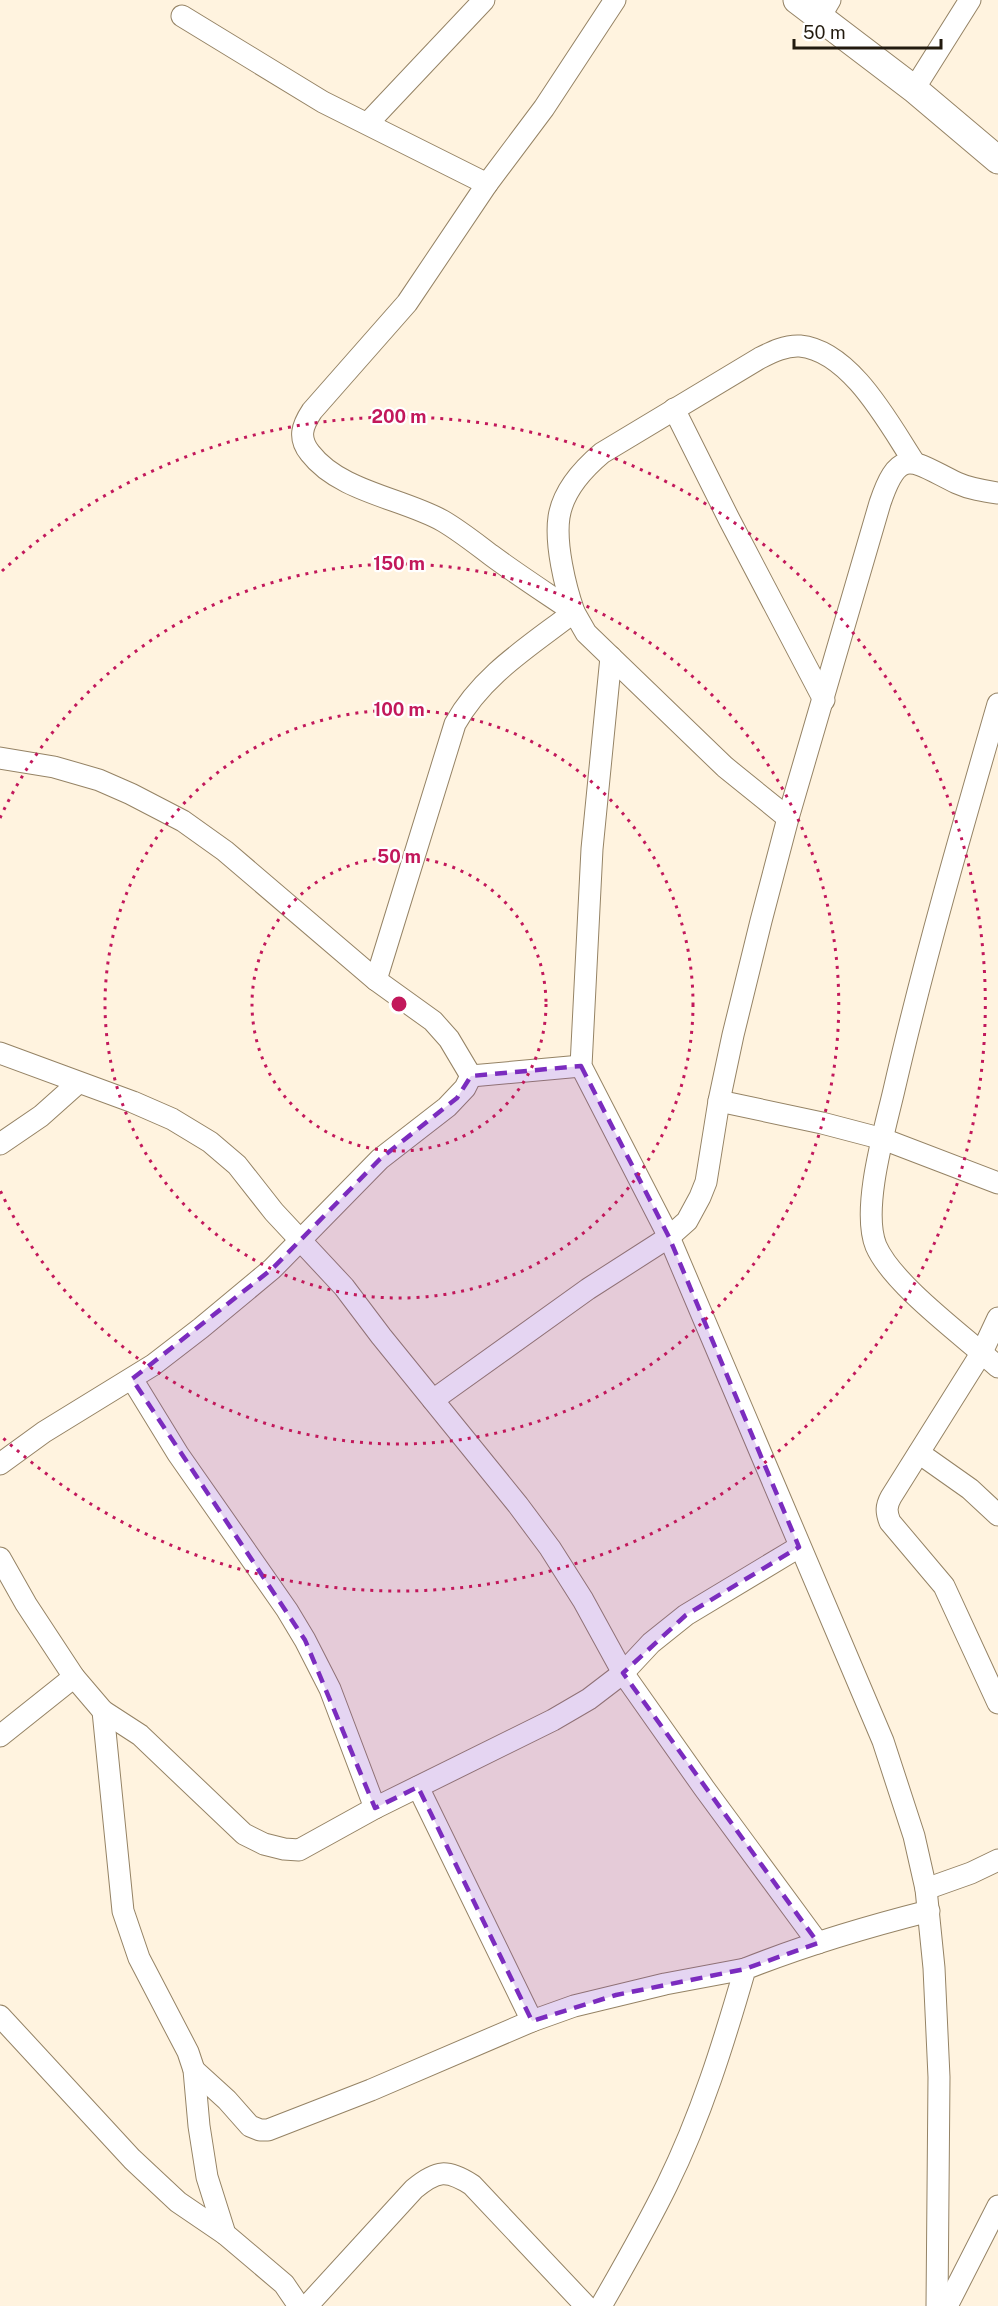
<svg xmlns="http://www.w3.org/2000/svg" width="998" height="2306" font-family="'Public Sans',sans-serif">
<rect width="100%" height="100%" fill="#fff3df"/>
<g fill="none" stroke-linecap="round" stroke-linejoin="round">
<defs>
<g id="minor">
<path d="M615,0L544,108L487,184L407,303L312,411C302,426 298,438 310,453C340,492 402,498 443,521C460,531 475,543 491,555C518,575 546,593 574,612L586,633L725,767L788,818"/>
<path d="M182,16L323,102L487,184"/>
<path d="M820,17L830,0"/>
<path d="M914,89L970,0"/>
<path d="M368,123L484,0"/>
<path d="M674,409L729,519L824,700"/>
<path d="M611,657L592,849L581,1066L669,1237L883,1741L914,1836L926,1889L934,1968L939,2077L937,2306"/>
<path d="M998,704C961,832 924,960 894,1090C885,1129 861,1209 876,1246C893,1285 965,1337 998,1367"/>
<path d="M0,758L54,767L99,780L131,794L183,821L225,851L376,980L433,1021L449,1039L471,1076L581,1066"/>
<path d="M376,980L455,724C482,675 530,646 574,612C565,586 555,544 559,517C563,491 583,469 602,453L760,358C772,352 786,345 800,346C851,351 889,424 914,462"/>
<path d="M0,1053L133,1102L172,1119L210,1142L237,1165L274,1212L344,1287L381,1336L518,1505L550,1548L583,1600L623,1673L704,1788L818,1943"/>
<path d="M719,1101L822,1123L883,1139L998,1183"/>
<path d="M0,1144L41,1116L78,1083"/>
<path d="M998,1318L982,1352L891,1497C886,1506 886,1512 890,1522L944,1586L998,1703"/>
<path d="M132,1379L178,1454L287,1610L305,1640L330,1689L375,1808"/>
<path d="M433,1400L588,1289L669,1237L687,1221L700,1197L706,1182L719,1101L733,1035L761,921L788,818L880,503C900,444 913,462 957,483C970,489 984,491 998,493"/>
<path d="M919,1453L970,1489L998,1515"/>
<path d="M0,1464L44,1432L153,1365L201,1328L272,1269L380,1159L447,1107L465,1088L471,1076"/>
<path d="M0,1558L26,1604L74,1677L103,1711L140,1735L244,1834L264,1844L284,1849L299,1850L375,1808L553,1720L589,1699L623,1673L651,1643L686,1615L799,1547"/>
<path d="M103,1711L123,1911L139,1958L188,2052L194,2070L199,2126L207,2177L225,2234L284,2284L299,2306"/>
<path d="M0,1736L74,1677"/>
<path d="M418,1787L532,2021"/>
<path d="M926,1889L971,1873L998,1860"/>
<path d="M0,2016L132,2159L178,2202L225,2234"/>
<path d="M194,2070L227,2100L250,2126L260,2130H268L371,2090L532,2021L574,2006L665,1984L745,1969"/>
<path d="M307,2306L414,2189C437,2170 447,2169 472,2185L586,2306"/>
<path d="M601,2306C624,2266 647,2226 667,2185C701,2116 724,2042 745,1969C805,1945 866,1927 929,1911"/>
<path d="M947,2306L998,2206"/>
</g>
<path id="tertiary" d="M797,0L914,89L998,160"/>
</defs>
<use href="#minor" stroke="#958365" stroke-width="23"/>
<use href="#tertiary" stroke="#958365" stroke-width="29"/>
<use href="#minor" stroke="#fff" stroke-width="21"/>
<use href="#tertiary" stroke="#fff" stroke-width="27"/>
</g>
<path fill="#7b2cbf" fill-opacity="0.2" stroke="#7b2cbf" stroke-width="4.5" stroke-dasharray="12 8" stroke-linejoin="round" d="M581,1066L669,1237L799,1547L686,1615L623,1673L818,1943L745,1969L616,1995L532,2021L418,1787L375,1808L305,1640L132,1379L272,1269L380,1159L457,1098L471,1076Z"/>
<g fill="none" stroke="#c2185b" stroke-width="3" stroke-dasharray="3 6">
<circle cx="399" cy="1004" r="147"/>
<circle cx="399" cy="1004" r="294"/>
<path d="M0 818A440 440 0 1 1 0 1190"/>
<path d="M2 571A587 587 0 1 1 2 1437"/>
</g>
<circle cx="399" cy="1004" r="9" fill="#c2185b" stroke="#fff" stroke-width="3"/>
<g font-size="18" text-anchor="middle" font-weight="bold" fill="#c2185b" stroke="#fff" stroke-width="4.5" stroke-linejoin="round" paint-order="stroke">
<text x="399" y="423">200 m</text>
<text x="399" y="570">150 m</text>
<text x="399" y="716">100 m</text>
<text x="399" y="863">50 m</text>
</g>
<path d="M794 39v9h147v-9" fill="none" stroke="#221a0e" stroke-width="3"/>
<text x="803" y="39" font-size="18" fill="#221a0e" stroke="#ffffff" stroke-width="4.5" paint-order="stroke">50 m</text>
</svg>
